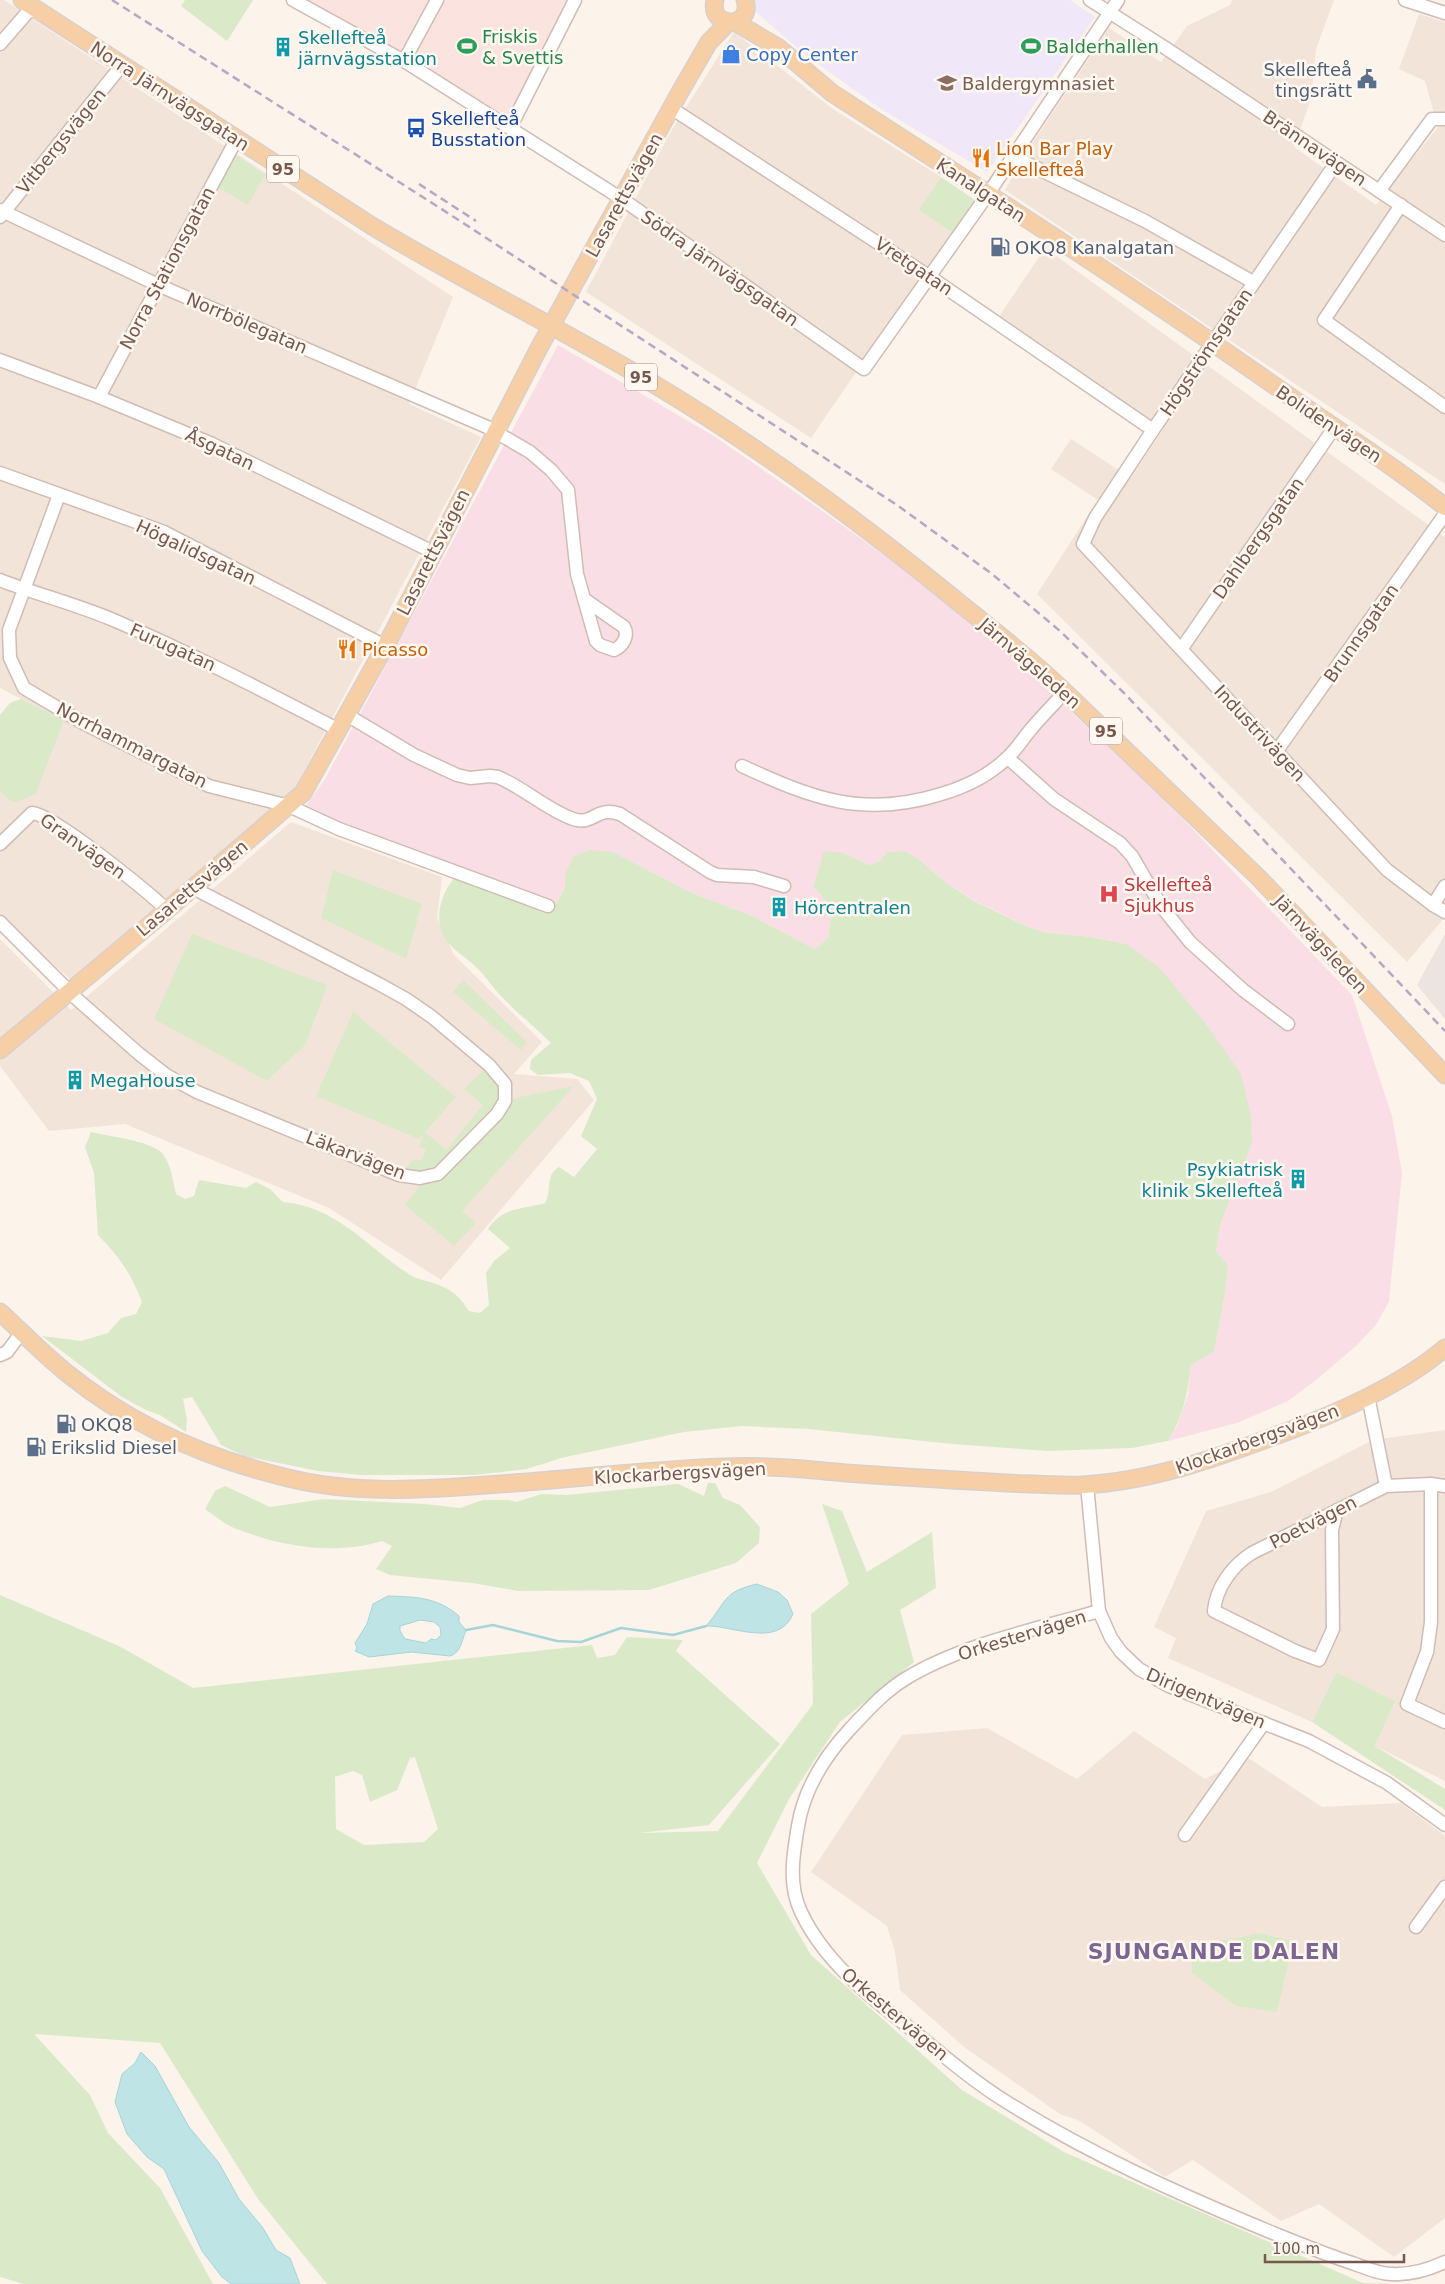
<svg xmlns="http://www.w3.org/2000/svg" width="1445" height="2284" font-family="'DejaVu Sans',sans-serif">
<rect width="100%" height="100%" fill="#fcf3eb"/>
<g fill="#f3e4d9">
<path d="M0,0H4L453,297L409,404L481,437L292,794L71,980L0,916V792L13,803L64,721L0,688Z"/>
<path d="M1232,0H1334L1316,49L1311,99L1294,147L1376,205L1438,127L1425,81L1399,69L1419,14L1445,22V484L1005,190L1029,148L1109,28L1161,62L1187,26L1230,5Z"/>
<path d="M734,32L833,109L941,177L920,210L952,232L811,438L586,292L671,131Z"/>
<path d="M1045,248L1445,537V917L1407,962L1037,594L1098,500L1051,469L1071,439L1131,478L1163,429L998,318Z"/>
<path d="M291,822L442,877L437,918L454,955L542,1042L514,1074L577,1079L594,1100L441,1280L329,1208L125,1124L49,1131L0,1066V939L71,1010Z"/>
<path d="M1445,1430V1781L1375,1746L1394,1701L1336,1672L1312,1722L1168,1658L1176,1638L1154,1627L1206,1511L1271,1492L1373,1440Z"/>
<path d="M987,1728L1077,1779L1134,1731L1205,1779L1247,1757L1322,1807L1401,1803L1445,1836V2218L1394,2257L1319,2204L1281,2221L1193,2160L1165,2177L1080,2121L1060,2114L964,2047L900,1990L895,1952L887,1926L811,1872L902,1735Z"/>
</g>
<path fill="#fbe4df" d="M307,0H571L510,118Z"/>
<path fill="#ece4e0" d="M1445,934V1019L1417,985Z"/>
<path fill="#f0e7f9" d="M742,0H1070L1095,17L987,172L881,109L807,56Z"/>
<path fill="#f9dee5" d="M558,345L714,436L821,510L934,591L1023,667L1159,794L1352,995L1392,1116L1402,1173L1389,1301L1376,1325L1356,1346L1316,1380L1288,1401L1237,1423L1168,1441L1177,1426L1188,1395L1191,1365L1214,1352L1226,1288L1228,1265L1216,1251L1221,1222L1252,1144L1126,944L1091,937L1043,932L1026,926L975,901L945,882L921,861H880L869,865L844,853L827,899L832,917L828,938L815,949L752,916L690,892L613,852L565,874V888L551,912L454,878L298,817L325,779Z"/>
<g fill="#daeac9" fill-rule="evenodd">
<path d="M185,0H253L227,41L181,6Z"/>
<path d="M232,152L265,175L248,205L214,185Z"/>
<path d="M941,177L978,202L956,235L919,210Z"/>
<path d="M21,699L64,720L36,794L13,803L0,792V715L10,703Z"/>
<path d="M589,850L613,852L690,892L752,916L815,949L828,938C833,913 833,905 813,887L824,851L844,853L869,865L880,861L887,852L905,851L921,861L945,882L974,901L1026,926L1043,932L1091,937L1126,944L1159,967L1209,1028L1241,1074L1251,1116L1252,1144L1221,1222L1216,1251L1228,1265L1226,1288L1214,1352L1191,1365C1188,1393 1183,1417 1168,1441L1132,1448L1048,1451L953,1444L808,1429L741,1426L684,1432L561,1458L527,1469L475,1475H361L318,1471L244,1456L221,1445L192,1397L183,1399L187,1420L186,1432L160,1415L146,1410L122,1397L42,1336L81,1341L108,1333L121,1318L136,1314L142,1302C130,1272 121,1259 98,1235L94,1173L85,1147L91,1132C108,1136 151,1141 162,1153C171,1163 173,1182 176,1194L185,1199L194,1196L199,1180L246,1188L256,1182L270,1189L283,1202C339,1207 367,1248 412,1276C417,1279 424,1280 430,1282C450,1288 458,1294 469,1311L480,1313L489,1305L486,1273L494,1261L510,1248L488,1229C503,1206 522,1210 545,1203C553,1190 544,1176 559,1167L574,1177L597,1149L581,1136L597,1099L589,1081L570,1073L538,1075L530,1069L531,1060L551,1043C535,1027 516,1012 501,996C492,987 485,975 476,967C465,956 450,949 443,935C434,916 442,893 454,878L551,912L565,888V874L573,857Z"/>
<path d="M333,870L422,904L406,959L321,918Z"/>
<path d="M192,934L327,985L306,1044L267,1081L154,1019Z"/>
<path d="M463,980L527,1042L521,1050L453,992Z"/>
<path d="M353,1012L456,1097L425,1132L446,1150L483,1105L464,1089L489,1065L506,1100L574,1086L462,1211L476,1223L454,1246L405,1205L426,1177L399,1175L414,1159L421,1161L426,1150L419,1147L424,1134L419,1139L316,1096Z"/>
<path d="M708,1483H715L723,1498L740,1505L760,1527L759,1543L736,1563L649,1590L518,1591L472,1583L390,1575L376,1569L392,1546L382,1541C335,1556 279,1546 234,1528C224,1524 214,1515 205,1509L215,1491L225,1486L270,1507L324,1499L425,1504L460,1508L483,1500H509L516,1502L542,1494L567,1495L678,1484L704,1496Z"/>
<path d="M822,1504L842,1511L867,1572L932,1532L936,1588L900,1610L914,1662L840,1722L789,1799L757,1863L811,1955L962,2090L1064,2152L1363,2283L1393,2284H327L258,2199L160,2043L34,2034L90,2095L108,2133L160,2188L213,2284H24L0,2277V1595L119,1646L193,1688L592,1645L597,1658L615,1655L627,1637L683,1640L676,1651L780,1744L709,1825L639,1833L718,1831L813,1704L811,1614L849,1584ZM415,1757L438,1829L424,1842L364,1845L336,1829L335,1777L353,1771L362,1775L370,1802L397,1790L410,1758Z"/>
<path d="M1336,1672L1395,1701L1375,1746L1445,1789V1810L1312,1722Z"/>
<path d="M1261,1933L1293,1942L1277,2012L1236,2006L1192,1973V1943L1222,1941Z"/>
</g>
<g fill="#bfe4e5" stroke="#a6d5d7" fill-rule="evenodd">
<path d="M757,1584L778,1592L787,1600L793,1614C778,1649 732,1625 706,1626C727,1602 722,1592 757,1584Z"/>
<path d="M388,1596C416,1597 437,1597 459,1616V1622L466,1630C462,1640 461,1653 450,1656L411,1652L369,1657L355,1651L357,1648L355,1643L367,1624L373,1604ZM420,1620L434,1622L440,1627L441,1635L436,1640L431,1639L426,1643L405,1639L400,1631V1626Z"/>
<path d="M141,2052L155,2066L189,2127L219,2163L239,2199L263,2228L276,2250L290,2258L300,2284H231L222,2277L202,2251L164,2169L147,2157L127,2134L115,2102L122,2074L135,2063Z"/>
</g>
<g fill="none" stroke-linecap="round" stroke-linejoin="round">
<path stroke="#a6d5d7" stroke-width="2.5" d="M466,1630L493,1625L557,1641L581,1642L621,1628L673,1635L706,1626"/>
<defs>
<g id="minor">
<path d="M293,0L404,61L622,199L864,369L988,194L1118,0"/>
<path d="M1090,0L1164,47L1445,235"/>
<path d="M1405,0L1445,13"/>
<path d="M0,44L26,14L34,8"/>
<path d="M404,61L437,0"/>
<path d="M671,108L930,277L1153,430"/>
<path d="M510,128L575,0"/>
<path d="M1012,156L1145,221L1253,282"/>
<path d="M1336,163L1153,430L1095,518L1083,544L1387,870L1433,905L1445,912"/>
<path d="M1379,191L1432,119H1445"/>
<path d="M1401,205L1324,320L1445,407"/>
<path d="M0,210L158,285L487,427L530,452L551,470L568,490L577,574L596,641L600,645L614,650C623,646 629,636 624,627L584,599"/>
<path d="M0,217L122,65"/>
<path d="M0,360L99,397L210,443L433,552"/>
<path d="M99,397L236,140"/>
<path d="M0,473L164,532L385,646"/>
<path d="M59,495L9,630L10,658L24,688L85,724L209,786L289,806L339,829L548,906"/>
<path d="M0,580C36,594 75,604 111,619C189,652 264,691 339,730"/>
<path d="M1182,648L1334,428"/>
<path d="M347,715L414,755L457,775L470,778L490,776L498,777C524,788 546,809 573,819C594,826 595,806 620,814L710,872L717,875L754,877L784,886"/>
<path d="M1276,752L1445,514"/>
<path d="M1008,758L1054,799L1120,843L1132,856L1161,906L1190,942L1243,990L1288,1024"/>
<path d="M742,766C812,798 861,818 938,795C963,788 989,776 1008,757C1017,749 1024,737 1032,728C1042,716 1054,704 1065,692"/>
<path d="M0,844L32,813C53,814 148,892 167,910"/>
<path d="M1433,905L1445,886"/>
<path d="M0,922L78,1000L138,1053L166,1075L197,1092L399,1175L420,1178L438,1174L497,1114L505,1101V1084L489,1065L432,1017L406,999L379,984L193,888"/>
<path d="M0,1355L7,1352L22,1332"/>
<path d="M1368,1396L1386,1486"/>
<path d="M1431,1484V1622L1427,1652L1407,1704L1445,1722"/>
<path d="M1087,1485L1099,1611L1111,1638L1121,1652L1139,1669L1169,1686L1309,1741L1387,1783L1445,1825"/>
<path d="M1337,1510L1332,1530L1333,1629L1319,1660L1295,1651L1214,1611C1216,1587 1233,1565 1252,1553L1386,1486L1431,1484L1445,1486"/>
<path d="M1099,1611C1037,1629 960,1645 905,1679C884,1692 867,1711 850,1729C825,1756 804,1789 798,1826C793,1855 788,1885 801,1912C823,1959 866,1994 906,2025C938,2051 970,2079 1005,2101C1089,2154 1181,2195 1273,2233C1300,2244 1327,2255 1355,2264C1366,2268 1379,2274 1391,2274C1409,2275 1428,2270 1445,2262"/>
<path d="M1185,1835L1264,1723"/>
<path d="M1416,1927L1445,1887"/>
</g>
<g id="major">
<path d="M22,0L372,226C462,280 557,327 647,380C752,442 852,516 946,592C986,625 1028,656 1065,692L1259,878L1445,1075"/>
<path d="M715,0C708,30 754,29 745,0"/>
<path d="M735,22L779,48L832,93C984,191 1137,289 1285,393C1338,431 1394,465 1445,507"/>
<path d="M0,1050L167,910L303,793L392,634L539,348L680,92L709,42L729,22"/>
<path d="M0,1312C22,1332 44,1355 68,1374C131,1425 209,1459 288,1478C353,1494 420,1490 486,1485C565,1480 644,1470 723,1467C764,1465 805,1469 846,1473C899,1477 953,1480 1007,1483C1032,1484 1058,1486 1083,1485C1153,1481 1219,1457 1283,1433C1336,1414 1403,1384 1445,1348"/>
</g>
</defs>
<use href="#minor" stroke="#d0bcb3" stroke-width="15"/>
<use href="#major" stroke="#d9d0cd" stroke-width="19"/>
<use href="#minor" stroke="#fff" stroke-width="12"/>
<use href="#major" stroke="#f7cfa7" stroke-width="16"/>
<g stroke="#b5a8c6" stroke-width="2.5" stroke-dasharray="8 5" stroke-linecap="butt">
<path d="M112,0L440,208L897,505L992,574L1060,631L1124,693L1445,1031"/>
<path d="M419,184L476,221"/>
</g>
</g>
<defs>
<symbol id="stadium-bare" viewBox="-9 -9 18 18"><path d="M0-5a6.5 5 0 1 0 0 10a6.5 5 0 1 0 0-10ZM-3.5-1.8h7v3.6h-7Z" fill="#2e9e5b" stroke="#fef8f1" stroke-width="2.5" paint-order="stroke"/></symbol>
<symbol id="building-bare" viewBox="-9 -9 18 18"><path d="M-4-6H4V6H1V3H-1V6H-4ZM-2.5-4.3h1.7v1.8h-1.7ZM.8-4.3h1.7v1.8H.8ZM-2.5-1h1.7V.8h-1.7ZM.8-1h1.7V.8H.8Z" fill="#0f9aa8" stroke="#fef8f1" stroke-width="2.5" paint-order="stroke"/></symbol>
<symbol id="shop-bare" viewBox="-9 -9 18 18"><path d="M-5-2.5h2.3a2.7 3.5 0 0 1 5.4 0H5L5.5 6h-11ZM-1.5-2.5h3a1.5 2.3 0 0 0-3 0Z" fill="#3f7fe0" stroke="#fef8f1" stroke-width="2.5" paint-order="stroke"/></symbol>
<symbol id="civic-bare" viewBox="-9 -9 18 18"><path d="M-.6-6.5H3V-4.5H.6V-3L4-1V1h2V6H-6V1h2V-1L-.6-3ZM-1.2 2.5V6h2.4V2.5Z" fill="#5c6f8a" stroke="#fef8f1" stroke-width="2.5" paint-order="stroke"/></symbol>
<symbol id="school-bare" viewBox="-9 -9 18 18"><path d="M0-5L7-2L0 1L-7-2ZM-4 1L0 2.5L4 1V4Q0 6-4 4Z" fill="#8d6e63" stroke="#fef8f1" stroke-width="2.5" paint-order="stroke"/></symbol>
<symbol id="bus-bare" viewBox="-9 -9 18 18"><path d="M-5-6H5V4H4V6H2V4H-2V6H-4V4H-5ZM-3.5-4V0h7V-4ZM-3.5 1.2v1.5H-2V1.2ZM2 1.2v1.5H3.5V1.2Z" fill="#1a4fb4" stroke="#fef8f1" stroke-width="2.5" paint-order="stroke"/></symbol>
<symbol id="restaurant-bare" viewBox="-9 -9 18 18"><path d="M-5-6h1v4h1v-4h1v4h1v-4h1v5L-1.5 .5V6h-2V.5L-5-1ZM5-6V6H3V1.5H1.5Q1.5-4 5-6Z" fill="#e8710a" stroke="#fef8f1" stroke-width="2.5" paint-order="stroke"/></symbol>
<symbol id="fuel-bare" viewBox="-9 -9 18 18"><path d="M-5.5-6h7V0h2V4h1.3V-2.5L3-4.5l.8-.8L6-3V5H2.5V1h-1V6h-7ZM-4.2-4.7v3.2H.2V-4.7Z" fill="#5c6f8a" stroke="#fef8f1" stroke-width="2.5" paint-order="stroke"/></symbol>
<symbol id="hospital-bare" viewBox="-9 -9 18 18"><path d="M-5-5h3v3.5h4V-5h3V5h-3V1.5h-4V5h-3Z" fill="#e0444e" stroke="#fef8f1" stroke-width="2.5" paint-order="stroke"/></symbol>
</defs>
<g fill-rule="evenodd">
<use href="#stadium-bare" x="453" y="32" width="28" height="28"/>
<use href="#stadium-bare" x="1017" y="32" width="28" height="28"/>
<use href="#building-bare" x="269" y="33" width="28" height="28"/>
<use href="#shop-bare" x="717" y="40" width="28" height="28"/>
<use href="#civic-bare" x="1353" y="65" width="28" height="28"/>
<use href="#school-bare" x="933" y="69" width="28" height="28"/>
<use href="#bus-bare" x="402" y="114" width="28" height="28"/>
<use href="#restaurant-bare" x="967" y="144" width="28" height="28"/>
<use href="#fuel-bare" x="986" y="233" width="28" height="28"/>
<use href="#restaurant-bare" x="333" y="635" width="28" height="28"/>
<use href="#hospital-bare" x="1095" y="880" width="28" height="28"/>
<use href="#building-bare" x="765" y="893" width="28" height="28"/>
<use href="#building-bare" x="61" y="1066" width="28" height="28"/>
<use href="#building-bare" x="1284" y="1165" width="28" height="28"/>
<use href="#fuel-bare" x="52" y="1410" width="28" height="28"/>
<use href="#fuel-bare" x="22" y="1433" width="28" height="28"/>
</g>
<g text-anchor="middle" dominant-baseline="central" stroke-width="5" stroke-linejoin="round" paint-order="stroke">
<g fill="#fef8f1" stroke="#9f887f" stroke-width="1">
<rect x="267" y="155.5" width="32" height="27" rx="4"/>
<rect x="625" y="363.5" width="32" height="27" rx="4"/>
<rect x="1090" y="717.5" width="32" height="27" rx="4"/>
</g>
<g font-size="16" font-weight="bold" fill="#76584e">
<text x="283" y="169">95</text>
<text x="641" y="377">95</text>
<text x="1106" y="731">95</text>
</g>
<g font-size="18" fill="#27864d" stroke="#fef8f1" text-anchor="start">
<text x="482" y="36">Friskis<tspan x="482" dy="21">&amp; Svettis</tspan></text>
<text x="1046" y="46">Balderhallen</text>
</g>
<g font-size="18" fill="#0d838f" stroke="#fef8f1" text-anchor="start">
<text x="298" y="37">Skellefteå<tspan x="298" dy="21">järnvägsstation</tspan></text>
<text x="794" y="907">Hörcentralen</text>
<text x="90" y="1080">MegaHouse</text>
<text x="1283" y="1169" text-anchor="end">Psykiatrisk<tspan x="1283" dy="21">klinik Skellefteå</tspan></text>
</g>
<g font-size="18" fill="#366cbe" stroke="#fef8f1" text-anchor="start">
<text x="746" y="54">Copy Center</text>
</g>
<g font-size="18" fill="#4e5e75" stroke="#fef8f1" text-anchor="start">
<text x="1352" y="69" text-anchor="end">Skellefteå<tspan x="1352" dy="21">tingsrätt</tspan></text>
<text x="1015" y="247">OKQ8 Kanalgatan</text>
<text x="81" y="1424">OKQ8</text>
<text x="51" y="1447">Erikslid Diesel</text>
</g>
<g font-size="18" fill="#785e54" stroke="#fef8f1" text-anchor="start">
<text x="962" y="83">Baldergymnasiet</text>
</g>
<g font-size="18" fill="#76584e" stroke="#fef8f1">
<text transform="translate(170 96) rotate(33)">Norra Järnvägsgatan</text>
<text transform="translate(61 141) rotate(-51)">Vitbergsvägen</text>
<text transform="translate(1315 148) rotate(34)">Brännavägen</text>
<text transform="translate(981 190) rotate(33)">Kanalgatan</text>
<text transform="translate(624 195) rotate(-61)">Lasarettsvägen</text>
<text transform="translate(914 266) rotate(34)">Vretgatan</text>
<text transform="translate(167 268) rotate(-62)">Norra Stationsgatan</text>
<text transform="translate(720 268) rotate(35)">Södra Järnvägsgatan</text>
<text transform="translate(247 323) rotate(23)">Norrbölegatan</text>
<text transform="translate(1206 352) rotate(-56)">Högströmsgatan</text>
<text transform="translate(1329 424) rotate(34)">Bolidenvägen</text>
<text transform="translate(220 449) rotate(25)">Åsgatan</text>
<text transform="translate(1258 538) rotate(-55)">Dahlbergsgatan</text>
<text transform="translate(196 552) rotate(25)">Högalidsgatan</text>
<text transform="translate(433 552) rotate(-63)">Lasarettsvägen</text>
<text transform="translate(1361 633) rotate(-55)">Brunnsgatan</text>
<text transform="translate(173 647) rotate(24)">Furugatan</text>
<text transform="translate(1030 663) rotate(41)">Järnvägsleden</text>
<text transform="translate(1260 733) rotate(47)">Industrivägen</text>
<text transform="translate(132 745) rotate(27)">Norrhammargatan</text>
<text transform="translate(83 846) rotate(35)">Granvägen</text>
<text transform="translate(192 888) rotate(-40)">Lasarettsvägen</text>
<text transform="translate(1321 944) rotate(47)">Järnvägsleden</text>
<text transform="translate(356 1155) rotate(21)">Läkarvägen</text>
<text transform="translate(1257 1439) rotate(-20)">Klockarbergsvägen</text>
<text transform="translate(680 1473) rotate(-3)">Klockarbergsvägen</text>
<text transform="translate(1313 1522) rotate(-27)">Poetvägen</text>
<text transform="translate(1022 1635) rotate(-17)">Orkestervägen</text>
<text transform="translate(1206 1698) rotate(23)">Dirigentvägen</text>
<text transform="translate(895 2014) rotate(40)">Orkestervägen</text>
</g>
<g font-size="18" fill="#164399" stroke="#fef8f1" text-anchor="start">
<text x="431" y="118">Skellefteå<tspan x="431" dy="21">Busstation</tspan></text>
</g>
<g font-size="18" fill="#c56008" stroke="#fef8f1" text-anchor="start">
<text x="996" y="148">Lion Bar Play<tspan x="996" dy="21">Skellefteå</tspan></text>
<text x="362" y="649">Picasso</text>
</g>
<g font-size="18" fill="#be3a42" stroke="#fef8f1" text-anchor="start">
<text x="1124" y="884">Skellefteå<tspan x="1124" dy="21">Sjukhus</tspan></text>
</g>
<g font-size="22" font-weight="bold" letter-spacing="1" fill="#7e6692" stroke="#fef8f1">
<text x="1214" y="1951">SJUNGANDE DALEN</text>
</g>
</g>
<path d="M1265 2254v8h139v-8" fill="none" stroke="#76584e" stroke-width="2.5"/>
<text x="1272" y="2254" font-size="15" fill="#76584e" stroke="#fef8f1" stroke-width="4" paint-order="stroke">100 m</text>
</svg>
